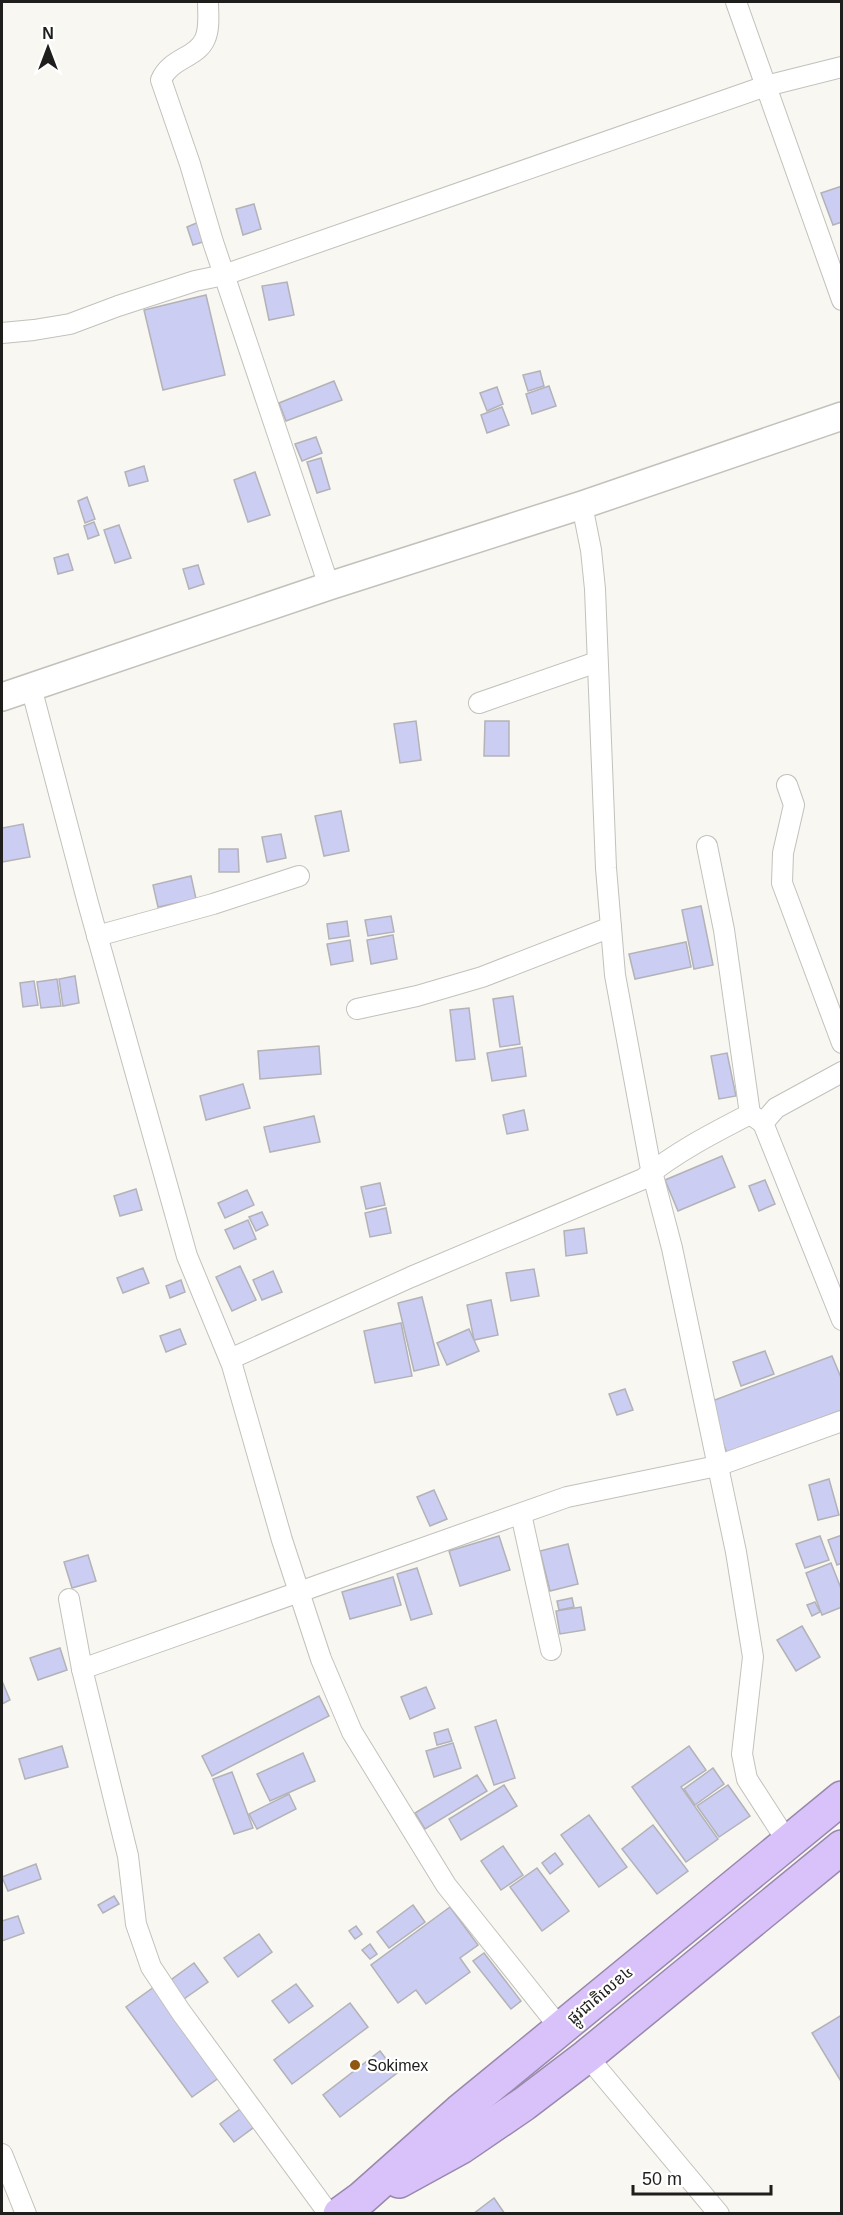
<svg xmlns="http://www.w3.org/2000/svg" width="843" height="2215" font-family="Arial,'Noto Sans Khmer',sans-serif">
<rect width="100%" height="100%" fill="#f8f7f2"/>
<g fill="#cccdf3" stroke="#b2b2b7" stroke-width="1.5">
<path d="M842,186V222L833,225L821,193Z"/>
<path d="M254,204L261,229L243,235L236,209Z"/>
<path d="M199,222L206,241L193,245L187,227Z"/>
<path d="M287,282L294,315L269,320L262,286Z"/>
<path d="M206,295L225,375L163,390L144,310Z"/>
<path d="M540,371L544,386L528,391L523,375Z"/>
<path d="M334,381L342,400L286,421L279,403Z"/>
<path d="M549,386L556,406L532,414L526,394Z"/>
<path d="M497,387L503,404L487,411L480,393Z"/>
<path d="M502,407L509,425L487,433L481,415Z"/>
<path d="M316,437L322,453L302,461L295,444Z"/>
<path d="M321,458L330,489L317,493L307,462Z"/>
<path d="M144,466L148,481L129,486L125,472Z"/>
<path d="M255,472L270,515L248,522L234,480Z"/>
<path d="M87,497L95,519L85,523L78,501Z"/>
<path d="M94,522L99,535L88,539L84,526Z"/>
<path d="M119,525L131,558L115,563L104,530Z"/>
<path d="M68,554L73,570L58,574L54,558Z"/>
<path d="M198,565L204,584L189,589L183,569Z"/>
<path d="M416,721L421,760L400,763L394,724Z"/>
<path d="M485,721H509V756H484Z"/>
<path d="M341,811L349,851L324,856L315,816Z"/>
<path d="M23,824L30,857L2,862V828Z"/>
<path d="M281,834L286,858L267,862L262,837Z"/>
<path d="M219,849H238L239,872H219Z"/>
<path d="M191,876L196,899L158,907L153,885Z"/>
<path d="M701,906L713,965L694,969L682,910Z"/>
<path d="M391,916L394,932L368,936L365,920Z"/>
<path d="M347,921L349,936L329,939L327,924Z"/>
<path d="M393,935L397,959L371,964L367,940Z"/>
<path d="M350,940L353,961L331,965L327,944Z"/>
<path d="M686,942L691,967L635,979L629,954Z"/>
<path d="M75,976L79,1003L63,1006L59,979Z"/>
<path d="M57,979L61,1006L41,1008L37,982Z"/>
<path d="M34,981L38,1005L23,1007L20,983Z"/>
<path d="M513,996L520,1044L500,1047L493,999Z"/>
<path d="M469,1008L475,1059L456,1061L450,1010Z"/>
<path d="M319,1046L321,1074L260,1079L258,1051Z"/>
<path d="M522,1047L526,1076L492,1081L487,1053Z"/>
<path d="M727,1053L736,1096L719,1099L711,1056Z"/>
<path d="M243,1084L250,1108L206,1120L200,1096Z"/>
<path d="M524,1110L528,1130L507,1134L503,1115Z"/>
<path d="M314,1116L320,1142L270,1152L264,1127Z"/>
<path d="M722,1156L735,1187L678,1211L665,1180Z"/>
<path d="M765,1180L775,1204L759,1211L749,1186Z"/>
<path d="M380,1183L385,1205L366,1209L361,1187Z"/>
<path d="M136,1189L142,1210L120,1216L114,1196Z"/>
<path d="M247,1190L254,1205L225,1218L218,1203Z"/>
<path d="M386,1208L391,1233L370,1237L365,1213Z"/>
<path d="M262,1212L268,1225L256,1231L249,1217Z"/>
<path d="M248,1220L256,1239L234,1249L225,1230Z"/>
<path d="M584,1228L587,1253L566,1256L564,1231Z"/>
<path d="M240,1266L256,1300L232,1311L216,1277Z"/>
<path d="M143,1268L149,1283L123,1293L117,1278Z"/>
<path d="M534,1269L539,1296L511,1301L506,1273Z"/>
<path d="M273,1271L282,1292L262,1300L253,1280Z"/>
<path d="M181,1280L185,1292L170,1298L166,1286Z"/>
<path d="M422,1297L439,1365L414,1371L398,1303Z"/>
<path d="M491,1300L498,1335L474,1340L467,1305Z"/>
<path d="M401,1323L412,1376L375,1383L364,1331Z"/>
<path d="M180,1329L186,1344L166,1352L160,1336Z"/>
<path d="M469,1329L479,1351L447,1365L437,1343Z"/>
<path d="M765,1351L774,1374L741,1386L733,1362Z"/>
<path d="M832,1356L842,1380V1410L727,1453L707,1403Z"/>
<path d="M625,1389L633,1410L617,1415L609,1394Z"/>
<path d="M829,1479L839,1515L818,1520L809,1485Z"/>
<path d="M434,1490L447,1519L430,1526L417,1497Z"/>
<path d="M842,1535V1563L837,1565L828,1540Z"/>
<path d="M499,1536L510,1570L460,1586L449,1551Z"/>
<path d="M820,1536L829,1560L805,1568L796,1544Z"/>
<path d="M568,1544L578,1584L550,1591L540,1551Z"/>
<path d="M88,1555L96,1581L72,1588L64,1562Z"/>
<path d="M831,1563L842,1591V1607L822,1615L806,1573Z"/>
<path d="M417,1568L432,1614L411,1620L397,1574Z"/>
<path d="M393,1577L401,1605L350,1619L342,1592Z"/>
<path d="M572,1598L574,1607L559,1610L557,1601Z"/>
<path d="M815,1602L820,1612L812,1616L807,1605Z"/>
<path d="M581,1607L585,1630L560,1634L556,1611Z"/>
<path d="M802,1626L820,1657L796,1671L777,1640Z"/>
<path d="M60,1648L67,1670L38,1680L30,1658Z"/>
<path d="M2,1681L10,1700L2,1704Z"/>
<path d="M426,1687L435,1708L410,1719L401,1697Z"/>
<path d="M319,1696L329,1716L212,1776L202,1756Z"/>
<path d="M496,1720L515,1778L494,1785L475,1727Z"/>
<path d="M448,1729L452,1741L437,1745L434,1733Z"/>
<path d="M453,1743L461,1768L434,1777L426,1751Z"/>
<path d="M62,1746L68,1767L25,1779L19,1759Z"/>
<path d="M689,1746L706,1770L681,1787L718,1839L686,1862L632,1787Z"/>
<path d="M303,1753L315,1781L270,1801L257,1774Z"/>
<path d="M713,1768L724,1784L695,1805L684,1789Z"/>
<path d="M232,1772L253,1828L234,1834L213,1779Z"/>
<path d="M477,1775L487,1791L425,1829L415,1813Z"/>
<path d="M504,1785L517,1806L461,1840L449,1819Z"/>
<path d="M728,1785L750,1816L719,1837L697,1806Z"/>
<path d="M289,1794L296,1809L257,1829L249,1814Z"/>
<path d="M589,1815L627,1867L599,1887L561,1835Z"/>
<path d="M653,1825L688,1871L657,1894L622,1849Z"/>
<path d="M503,1846L523,1875L501,1890L481,1861Z"/>
<path d="M555,1853L563,1864L550,1874L542,1863Z"/>
<path d="M36,1864L41,1879L8,1891L2,1877Z"/>
<path d="M537,1868L569,1911L542,1931L510,1887Z"/>
<path d="M114,1896L119,1904L103,1913L98,1905Z"/>
<path d="M413,1905L425,1922L389,1948L377,1932Z"/>
<path d="M450,1907L478,1945L460,1958L470,1972L426,2004L416,1990L398,2003L371,1965Z"/>
<path d="M18,1916L24,1933L2,1941V1921Z"/>
<path d="M356,1926L362,1934L355,1939L349,1931Z"/>
<path d="M259,1934L272,1952L238,1977L224,1958Z"/>
<path d="M370,1944L377,1954L370,1959L362,1950Z"/>
<path d="M484,1953L521,2001L511,2009L473,1961Z"/>
<path d="M194,1963L208,1982L181,2001L168,1982Z"/>
<path d="M296,1984L313,2006L289,2023L272,2001Z"/>
<path d="M154,1987L220,2077L192,2097L126,2007Z"/>
<path d="M350,2003L368,2027L292,2084L274,2060Z"/>
<path d="M840,2016L842,2020V2083L812,2033Z"/>
<path d="M380,2051L397,2073L340,2117L323,2095Z"/>
<path d="M243,2107L257,2125L234,2142L220,2124Z"/>
<path d="M494,2198L505,2214H473Z"/>
</g>
<g fill="none" stroke-linecap="round" stroke-linejoin="round">
<defs>
<g id="street">
<path d="M208,2C208,13 210,28 205,39C197,58 170,58 161,80L190,164L213,242L329,586"/>
<path d="M736,2L842,300"/>
<path d="M2,333L34,330L70,324L118,306L195,281L224,275L766,86L842,67"/>
<path d="M582,505L591,550L595,589L606,868L615,975L650,1164L672,1248L736,1552L753,1657L742,1754L747,1779L787,1841"/>
<path d="M31,687L88,903L187,1256L232,1365L282,1540L321,1659L352,1732L446,1885L560,2028"/>
<path d="M479,703L597,662"/>
<path d="M787,785L794,805L783,853L782,883L842,1043"/>
<path d="M707,846L724,930L750,1114"/>
<path d="M97,936L213,904L299,876"/>
<path d="M357,1009L417,996L482,977L611,927"/>
<path d="M763,1123L842,1320"/>
<path d="M230,1359L411,1277L643,1179C676,1152 713,1133 750,1114L763,1123L776,1108L842,1072"/>
<path d="M521,1514L551,1650"/>
<path d="M69,1599L82,1669L128,1856L136,1924L151,1967L181,2012L329,2214"/>
<path d="M82,1669L567,1497L717,1466L842,1421"/>
<path d="M587,2056L719,2214"/>
<path d="M2,2154L26,2214"/>
</g>
<path id="secondary" d="M2,697L329,586L582,505L842,416"/>
<g id="highway">
<path d="M399,2181L461,2147L524,2104L587,2056L842,1847"/>
<path d="M340,2214L362,2198L460,2111L842,1798"/>
</g>
</defs>
<use href="#street" stroke="#c2c1bc" stroke-width="22"/>
<use href="#secondary" stroke="#c2c1bc" stroke-width="30"/>
<use href="#highway" stroke="#9889ac" stroke-width="36"/>
<use href="#street" stroke="#fff" stroke-width="20"/>
<use href="#secondary" stroke="#fff" stroke-width="27"/>
<use href="#highway" stroke="#d9c2f9" stroke-width="33"/>
</g>
<circle fill="#905713" stroke="#fff" stroke-width="2" cx="355" cy="2065" r="6"/>
<g text-anchor="middle" dominant-baseline="central" stroke-width="4.5" stroke-linejoin="round" paint-order="stroke">
<g font-size="16" fill="#1e1e1c" stroke="#fff">
<text transform="translate(600 1995) rotate(-40)">ផ្លូវជាតិលេខ៤</text>
</g>
<g font-size="16" fill="#1e1e1c" stroke="#fff" text-anchor="start">
<text x="367" y="2065">Sokimex</text>
</g>
</g>
<rect width="843" height="2215" fill="none" stroke="#1e1e1c" stroke-width="6"/>
<g transform="translate(48 48)" stroke="#ffffff" stroke-width="4.5" paint-order="stroke">
<path d="M0-4.5L10 22L0 15L-10 22Z" fill="#1e1e1c"/>
<text y="-9" font-size="16" font-weight="bold" text-anchor="middle" fill="#1e1e1c">N</text>
</g>
<path d="M633 2185v9h138v-9" fill="none" stroke="#1e1e1c" stroke-width="3"/>
<text x="642" y="2185" font-size="18" fill="#1e1e1c" stroke="#ffffff" stroke-width="4.5" paint-order="stroke">50 m</text>
</svg>
